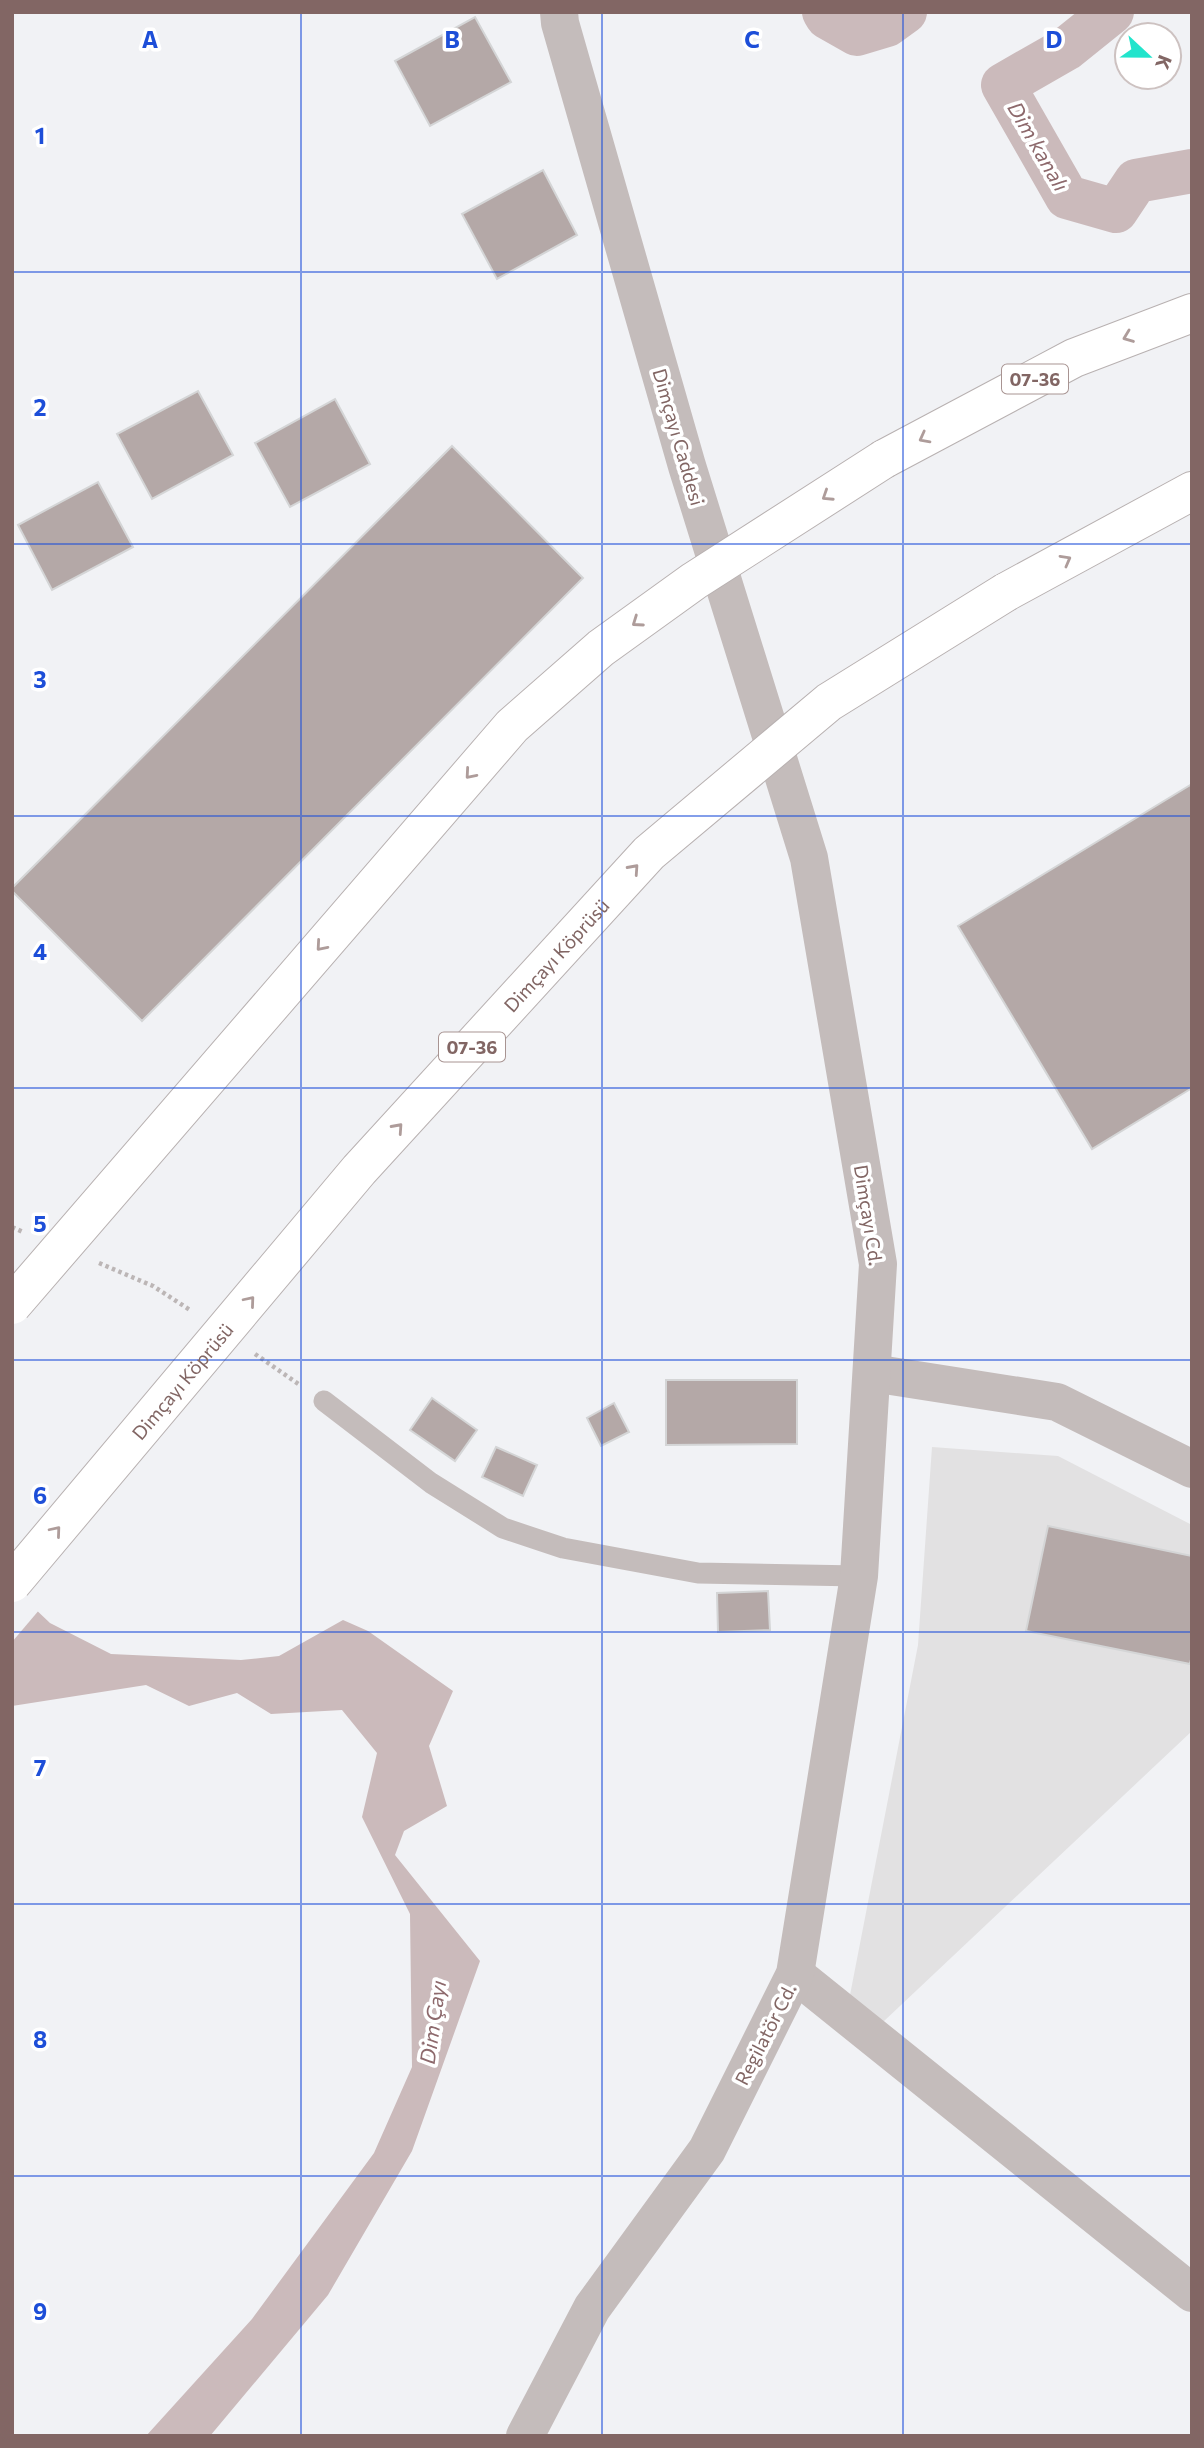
<svg xmlns="http://www.w3.org/2000/svg" width="1204" height="2448" font-family="Commissioner,sans-serif">
<rect width="100%" height="100%" fill="#f1f2f5"/>
<path fill="#e2e1e2" d="M932,1447L1058,1456L1192,1525V1731L883,2022L850,1995L918,1645Z"/>
<path fill="#cbbabb" d="M12,1587L50,1623L111,1654L241,1660L279,1656L343,1620L368,1631L453,1691L429,1746L447,1806L404,1831L395,1855L480,1961L412,2151L328,2295L210,2436H146L252,2319L374,2153L412,2067L410,1914L362,1817L377,1753L342,1710L271,1714L237,1693L189,1706L146,1685L12,1706Z"/>
<path fill="#f1f2f5" d="M12,1584L40,1609L12,1642Z"/>
<g fill="none" stroke-linecap="round" stroke-linejoin="round">
<g stroke="#cbbabb" stroke-width="44">
<path d="M824,12L827,17L857,34L887,25L905,12"/>
<path d="M1112,12L1066,49L1003,85L1067,197L1116,211L1136,181L1192,171"/>
</g>
</g>
<g fill="#b4a8a7" stroke="#d4d5d6" stroke-width="2">
<path d="M475,17L511,82L430,126L395,61Z"/>
<path d="M543,170L577,235L497,279L462,214Z"/>
<path d="M198,391L233,455L152,499L117,434Z"/>
<path d="M335,399L370,464L290,507L255,443Z"/>
<path d="M452,446L583,578L142,1021L12,891V888Z"/>
<path d="M98,482L133,547L52,590L18,525Z"/>
<path d="M1192,784V1088L1092,1149L958,926Z"/>
<path d="M666,1380H797V1444L666,1445Z"/>
<path d="M432,1398L477,1430L455,1461L410,1430Z"/>
<path d="M614,1403L629,1432L601,1446L587,1418Z"/>
<path d="M496,1447L537,1465L523,1496L482,1477Z"/>
<path d="M1048,1526L1192,1556V1655L1190,1664L1026,1631Z"/>
<path d="M768,1591L770,1630L718,1632L717,1593Z"/>
</g>
<g fill="none" stroke-linecap="round" stroke-linejoin="round">
<defs>
<g id="trunk">
<path d="M884,459L1074,358L1192,313"/>
<path d="M1006,592L1192,491"/>
</g>
</defs>
<use href="#trunk" stroke="#b8b1b1" stroke-width="40"/>
<g stroke="#bcb6b6" stroke-width="4.5" stroke-dasharray="3.5 3.5" stroke-linecap="butt">
<path d="M12,1227L23,1232"/>
<path d="M99,1263L153,1286L190,1310"/>
<path d="M255,1354L300,1385"/>
</g>
<path stroke="#c4bcbb" stroke-width="21" d="M324,1401L431,1483L503,1528L563,1548L698,1573L859,1576"/>
<g stroke="#c4bcbb" stroke-width="38">
<path d="M872,1373L1057,1402L1192,1469"/>
<path d="M795,1974L1192,2293"/>
<path d="M525,2436L592,2308L707,2150L795,1974L859,1576L878,1264L809,858L687,466L560,23L559,12"/>
</g>
<use href="#trunk" stroke="#fff" stroke-width="38"/>
<defs>
<g id="trunk-bridge">
<path d="M12,1305L512,726L601,648L694,581L884,459"/>
<path id="s1" d="M12,1583L359,1170L649,853L829,702L1006,592"/>
</g>
</defs>
<use href="#trunk-bridge" stroke="#b8b1b1" stroke-width="40" stroke-linecap="butt"/>
<use href="#trunk-bridge" stroke="#fff" stroke-width="38"/>
</g>
<defs><path id="oneway-chevron" d="M-2-3.5L2.5 0L-2 3.5" fill="none" stroke-width="1.6" stroke-linecap="round" stroke-linejoin="round" transform="scale(1.75)"/></defs>
<g stroke="#ae9c9a">
<use href="#oneway-chevron" transform="translate(1128 337) rotate(159)"/>
<use href="#oneway-chevron" transform="translate(924 438) rotate(152)"/>
<use href="#oneway-chevron" transform="translate(827 496) rotate(147)"/>
<use href="#oneway-chevron" transform="translate(1066 560) rotate(-29)"/>
<use href="#oneway-chevron" transform="translate(637 622) rotate(145)"/>
<use href="#oneway-chevron" transform="translate(470 774) rotate(131)"/>
<use href="#oneway-chevron" transform="translate(634 869) rotate(-48)"/>
<use href="#oneway-chevron" transform="translate(321 946) rotate(131)"/>
<use href="#oneway-chevron" transform="translate(398 1128) rotate(-48)"/>
<use href="#oneway-chevron" transform="translate(250 1301) rotate(-50)"/>
<use href="#oneway-chevron" transform="translate(56 1531) rotate(-50)"/>
</g>
<path fill="none" stroke="#1d4ed8" stroke-width="2" stroke-opacity="0.55" d="M301,12V2436M602,12V2436M903,12V2436M12,272H1192M12,544H1192M12,816H1192M12,1088H1192M12,1360H1192M12,1632H1192M12,1904H1192M12,2176H1192"/>
<g text-anchor="middle" dominant-baseline="central" stroke-width="7" stroke-linejoin="round" paint-order="stroke">
<g fill="#fff" stroke="#a89492" stroke-width="2">
<rect x="1002" y="364.5" width="66" height="29" rx="5"/>
<rect x="439" y="1032.5" width="66" height="29" rx="5"/>
</g>
<g font-size="18" font-weight="bold" fill="#826664">
<text x="1035" y="379">07-36</text>
<text x="472" y="1047">07-36</text>
</g>
<g font-size="19" fill="#826664" stroke="#fff">
<text transform="translate(679 437) rotate(74)">Dimçayı Caddesi</text>
<text stroke="none"><textPath href="#s1" startOffset="831">Dimçayı Köprüsü</textPath></text>
<text transform="translate(869 1215) rotate(81)">Dimçayı Cd.</text>
<text stroke="none"><textPath href="#s1" startOffset="264">Dimçayı Köprüsü</textPath></text>
<text transform="translate(765 2034) rotate(-63)">Regilatör Cd.</text>
</g>
<g font-size="21" font-style="italic" fill="#8d696c" stroke="#fff">
<text transform="translate(1039 146) rotate(60)">Dim kanalı</text>
<text transform="translate(432 2022) rotate(-82)">Dim Çayı</text>
</g>
</g>
<g font-size="23" text-anchor="middle" font-weight="bold" fill="#1d4ed8" stroke="#fff" stroke-width="7" stroke-linejoin="round" paint-order="stroke">
<text x="150" y="48">A</text>
<text x="452" y="48">B</text>
<text x="752" y="48">C</text>
<text x="1054" y="48">D</text>
<text x="40" y="144">1</text>
<text x="40" y="416">2</text>
<text x="40" y="688">3</text>
<text x="40" y="960">4</text>
<text x="40" y="1232">5</text>
<text x="40" y="1504">6</text>
<text x="40" y="1776">7</text>
<text x="40" y="2048">8</text>
<text x="40" y="2320">9</text>
</g>
<rect width="1204" height="2448" fill="none" stroke="#826664" stroke-width="28"/>
<g transform="translate(1148 56) rotate(112)"><circle r="33" fill="#ffffff" stroke="#cdc2c1" stroke-width="2"/>
<path d="M0-5L12 26L0 18L-12 26Z" fill="#22e4cc"/>
<text y="-10" font-size="19" font-weight="bold" text-anchor="middle" fill="#826664">K</text>
</g>
</svg>
